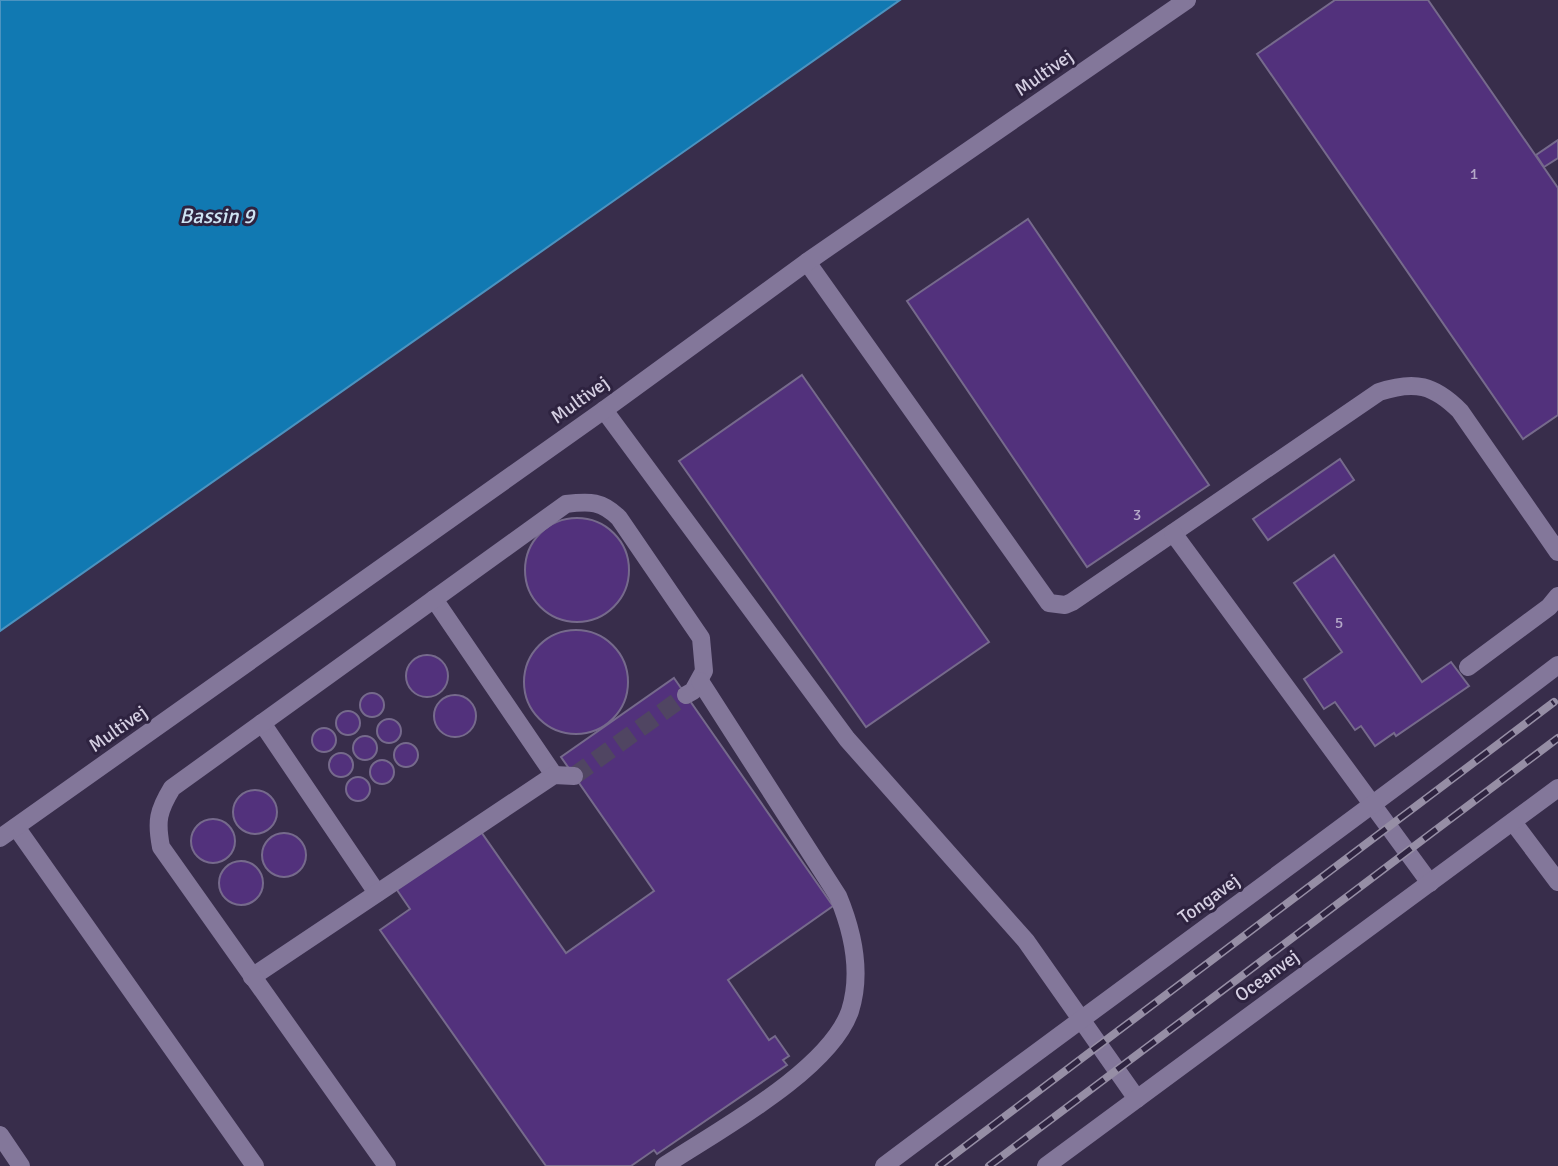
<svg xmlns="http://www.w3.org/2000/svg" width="1558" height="1166" font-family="Signika,sans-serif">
<rect width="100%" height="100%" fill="#382d4b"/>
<path fill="#1179b2" stroke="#4c93c0" stroke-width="2" d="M0,0H900L0,631Z"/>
<g fill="#52317c" stroke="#766a8c" stroke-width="2">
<path d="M1335,0H1428L1558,188V415L1523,439L1257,54Z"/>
<path d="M1558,140V158L1544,167L1536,155Z"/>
<path d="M1028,219L1209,485L1087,567L907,301Z"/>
<path d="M802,375L989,642L866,727L679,461Z"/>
<path d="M1340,459L1354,480L1268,540L1253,519Z"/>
<circle cx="577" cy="570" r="52"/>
<path d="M1334,555L1422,682L1451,662L1469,686L1396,736L1394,733L1375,746L1361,726L1355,730L1335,702L1324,709L1304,679L1342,652L1294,583Z"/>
<circle cx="576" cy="682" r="52"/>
<circle cx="427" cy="676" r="21"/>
<path d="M674,678L833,906L728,980L769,1040L775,1036L789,1056L783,1060L787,1065L657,1154L654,1150L631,1166H546L380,930L410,909L395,887L479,829L566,953L654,891L561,757Z"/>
<circle cx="372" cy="705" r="12"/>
<circle cx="455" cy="716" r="21"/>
<circle cx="348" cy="723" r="12"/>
<circle cx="389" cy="731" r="12"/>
<circle cx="324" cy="740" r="12"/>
<circle cx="365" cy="748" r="12"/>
<circle cx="406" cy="755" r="12"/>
<circle cx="341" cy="765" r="12"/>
<circle cx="382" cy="772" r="12"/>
<circle cx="358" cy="789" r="12"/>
<circle cx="255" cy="812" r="22"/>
<circle cx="213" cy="841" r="22"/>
<circle cx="284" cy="855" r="22"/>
<circle cx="241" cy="883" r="22"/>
</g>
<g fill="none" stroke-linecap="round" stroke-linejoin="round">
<path stroke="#504562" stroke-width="18" stroke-dasharray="18 9" stroke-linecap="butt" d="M574,776L686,695"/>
<g stroke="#83779a" stroke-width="18">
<path d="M807,262L1049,603L1065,605L1072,602L1379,392C1415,380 1434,385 1460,411L1558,552"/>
<path d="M604,410L847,739L1026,941L1137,1099"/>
<path d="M1173,533L1430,883"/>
<path d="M434,599L554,775"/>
<path d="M1468,667L1549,607L1558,596"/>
<path d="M262,723L377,893"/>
<path d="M1513,822L1558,882"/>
<path d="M16,827L255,1166"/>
<path d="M0,838L604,410L807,262L1187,0"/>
<path d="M252,977L554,775L574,776"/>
<path d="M0,1135L21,1166"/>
<path d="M387,1166L161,847C156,821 158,811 172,788L566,504C590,501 602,501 619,518L701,638L704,671L693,691L686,695"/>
<path d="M664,1166C717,1131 829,1071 850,1011C862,973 853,932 838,896L700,681"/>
<path d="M884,1166C1108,998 1335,835 1558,665"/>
<path d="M1046,1166L1558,788"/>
</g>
<defs>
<g id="rail">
<path d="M939,1166L1554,702"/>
<path d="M989,1166L1558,738"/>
</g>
</defs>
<use href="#rail" stroke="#968ea5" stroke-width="8"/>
<use href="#rail" stroke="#2e2340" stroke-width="5" stroke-dasharray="16" stroke-linecap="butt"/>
</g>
<g text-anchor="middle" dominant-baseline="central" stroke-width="6" stroke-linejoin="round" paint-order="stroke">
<g font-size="16" fill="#b4a8c8">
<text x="1474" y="174">1</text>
<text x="1137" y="515">3</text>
<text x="1339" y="623">5</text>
</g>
<g font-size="19" fill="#d5cfe2" stroke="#2e2340">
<text transform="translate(1044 73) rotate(-35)">Multivej</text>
<text transform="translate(580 400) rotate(-36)">Multivej</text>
<text transform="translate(118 729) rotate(-35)">Multivej</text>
<text transform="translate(1209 899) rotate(-36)">Tongavej</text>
<text transform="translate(1267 976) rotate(-36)">Oceanvej</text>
</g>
<g font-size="21" font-style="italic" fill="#cee3f2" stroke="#2e2340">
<text x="217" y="216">Bassin 9</text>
</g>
</g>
</svg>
